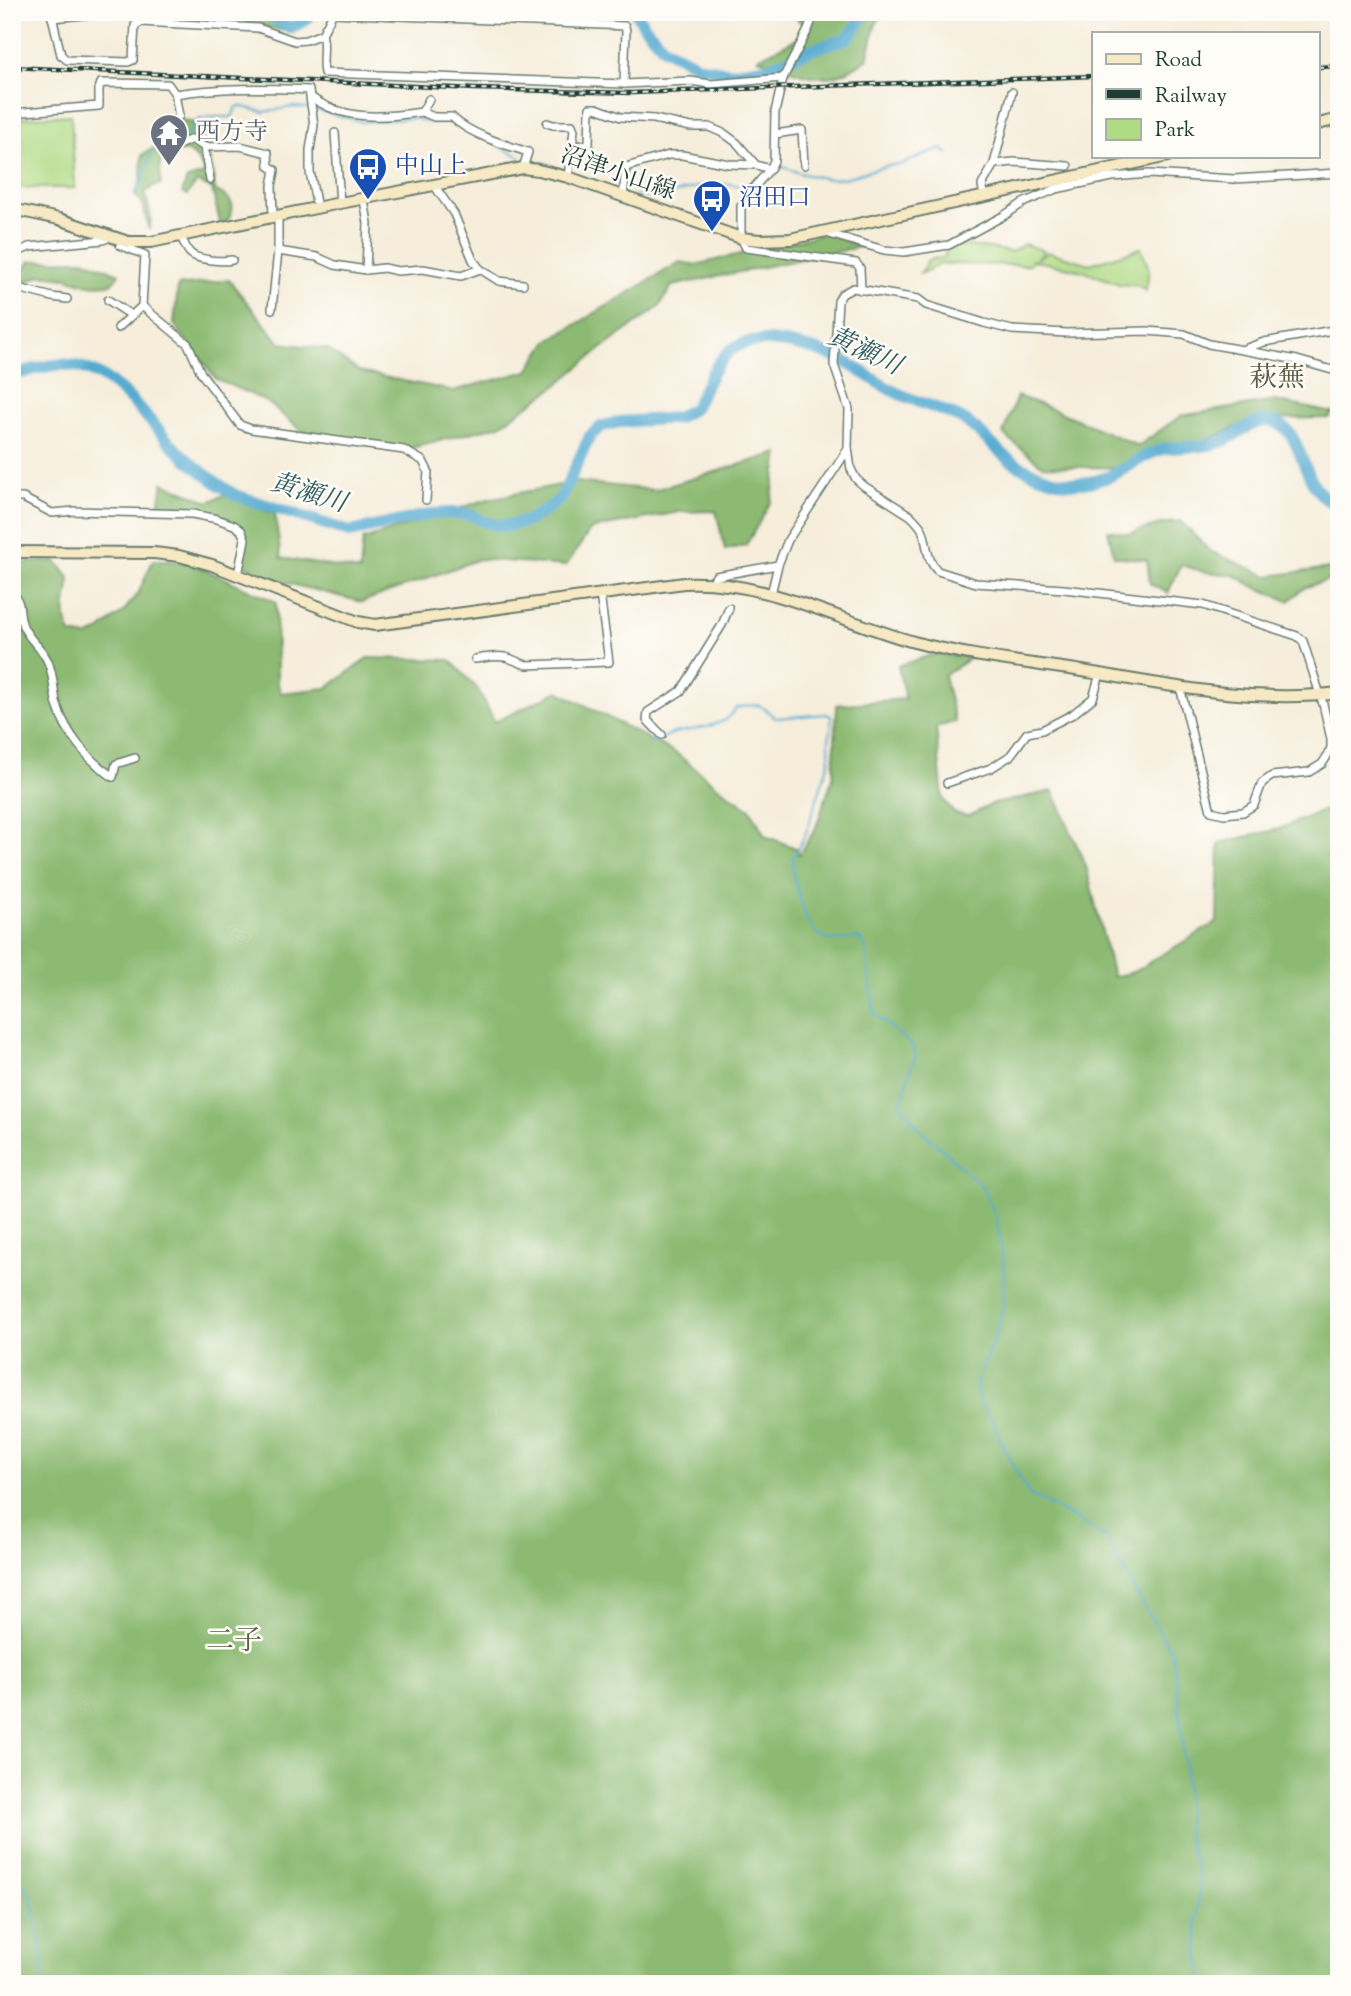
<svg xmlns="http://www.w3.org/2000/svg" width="1351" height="1996" font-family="'Sorts Mill Goudy','Noto Serif JP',serif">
<rect width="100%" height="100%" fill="#fdfcf7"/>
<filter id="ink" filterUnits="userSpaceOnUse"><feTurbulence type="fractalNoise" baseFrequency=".0143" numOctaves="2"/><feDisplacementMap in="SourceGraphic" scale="14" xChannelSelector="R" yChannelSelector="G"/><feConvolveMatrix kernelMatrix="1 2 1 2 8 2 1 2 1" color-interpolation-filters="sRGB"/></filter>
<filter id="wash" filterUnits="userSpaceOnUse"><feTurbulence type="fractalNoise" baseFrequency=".00686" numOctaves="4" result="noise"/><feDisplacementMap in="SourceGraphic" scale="28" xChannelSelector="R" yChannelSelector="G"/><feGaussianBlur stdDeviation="1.57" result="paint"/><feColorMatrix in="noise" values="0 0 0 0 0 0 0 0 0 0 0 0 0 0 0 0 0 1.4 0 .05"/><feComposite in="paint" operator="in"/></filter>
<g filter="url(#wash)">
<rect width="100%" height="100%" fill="#f6edda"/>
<g fill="#b1da85" stroke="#688c5c" stroke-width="2">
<path d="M71,115L75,188H12V118Z"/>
<path d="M1024,244L1045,251L1036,259L1049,252L1090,264L1141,248L1149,269L1146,291L1140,286L1119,284L1087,272L1033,260L1028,265L940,264L920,274L928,260L945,257L946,249L955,245L990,248L1011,252Z"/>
</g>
<g fill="#8cba72" stroke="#567c53" stroke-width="2">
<path d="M240,12H269L271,20L295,28L294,33L247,23Z"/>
<path d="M791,12H885L876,24L867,59C859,64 851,70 843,73C816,85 784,67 758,58L810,32Z"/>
<path d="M182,120L195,123C206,143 213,167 215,190L227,197L232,204L230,217L221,227L212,189L197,182L187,195L182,193L187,179L205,174C194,148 184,146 160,161L161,184L153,186L145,193L151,218L149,230L142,201L135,196L141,180L142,155L157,146L165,131Z"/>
<path d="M826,233L860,247L672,286L659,307L601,349L552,389L500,425L404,450L303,432L266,401L216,379L174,324L178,286L229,280L280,343L327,349L360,372L453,391L528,371L547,342L680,262L696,265Z"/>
<path d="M85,260L119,274L111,284L89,285L67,278L40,275L12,289V277L27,266L30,261Z"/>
<path d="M1017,396L1053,409L1138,446L1182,415H1186L1275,401L1333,413L1329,418L1253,419L1211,439L1168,449L1126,468L1043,466L1003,434Z"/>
<path d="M779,453L771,502L746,545L725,550L716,511L679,512L591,529L566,566L479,559L362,602L275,580L245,566V539L225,517L159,506L163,483L209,502L224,495L275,514L281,558L360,571L363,540L488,499L575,482L654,490Z"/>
<path d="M1180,521L1210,551L1268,576L1339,567V576L1304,588L1289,601L1255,587L1234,575L1205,572L1181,565L1168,593L1150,584L1147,560L1114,556L1108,530L1129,534L1161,524Z"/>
<path d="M153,560L191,563L276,602L277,682L281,693L327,688L368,658L450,660L477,688L495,722L558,691L676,753L717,786L751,810L765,836L796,848L799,854L815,830L833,777L837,705L905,699L898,666L934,654L971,657L944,676L955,722L936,727L943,799L954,813L969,816L992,804L1053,791L1086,866L1113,977L1133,972L1217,922L1219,843L1279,829L1339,804V1984H12V563L56,561L70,579C67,601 61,613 71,634L87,637L98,632L123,612L138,594Z"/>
</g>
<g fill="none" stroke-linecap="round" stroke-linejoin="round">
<g stroke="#56abd2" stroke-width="2">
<path d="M316,110L363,122L414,118L431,123L450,122L458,126"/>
<path d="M182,140C189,135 189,133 193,126C199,113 220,118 232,117L236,108L239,106L264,112L292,107L307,108"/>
<path d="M500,147L521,157"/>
<path d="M531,161L544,163L562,170"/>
<path d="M760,187L777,165L803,174L829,179L844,178L886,166L903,164L936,150L942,149L946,153H949"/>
<path d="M134,193C145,184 146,167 151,153L165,147"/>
<path d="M634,195L656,198L697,187L714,185L731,184L747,188"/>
<path d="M648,744L674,733L707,727L726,720L736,708C759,704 758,701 775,718L827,714L831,716C833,726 829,733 829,742C829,750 830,755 829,762L806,833L793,858V875L806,918L816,933L831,941L859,938C865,945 869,954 867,963L875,1014L911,1044L916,1054L909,1074L901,1106L921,1130L984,1188L996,1218L1003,1259L1004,1300L997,1332L981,1370L976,1388L980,1403L996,1427L1003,1446L1029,1494L1078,1520L1107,1538L1137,1595L1171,1651L1176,1678L1185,1767L1187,1835L1200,1882L1196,1924L1201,1970L1205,1984"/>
<path d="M12,1869C17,1880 28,1887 32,1900L42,1950V1984"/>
</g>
<g stroke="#56abd2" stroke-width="12">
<path d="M265,12L284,25L292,27C299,24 308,20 311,12"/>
<path d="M635,12L645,27L665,49L699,66L730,73L769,67L810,50L848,38L867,12"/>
<path d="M12,376C26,371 40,367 54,365C107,359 143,415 175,448C193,466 214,482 235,495L350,532L432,514L452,513L471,515L485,522L502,526L525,522L543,512L561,498L590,436L602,426L620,422L677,418L694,408C705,389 713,364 731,350C756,330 816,348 843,361C860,369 876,382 893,391C915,402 940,408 962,419C981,430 993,448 1010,460C1023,469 1039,476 1054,480C1075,487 1101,482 1120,471C1134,463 1147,453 1163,449C1183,445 1206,449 1225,440C1240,433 1256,417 1274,422C1305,429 1300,494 1339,506"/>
</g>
</g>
</g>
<g filter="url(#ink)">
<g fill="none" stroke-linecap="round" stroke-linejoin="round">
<defs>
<g id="street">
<path d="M51,12L61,55L67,60L128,62L133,60L135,25L141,22L258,28L295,41L306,40L322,34L333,13L625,26L626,31L624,84"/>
<path d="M815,12L808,30L783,78L775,112L774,161L770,169L750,192L741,206V238L746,248L856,263L860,268L861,290"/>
<path d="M52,18L95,14V12"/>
<path d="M322,34C326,46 321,60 324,73L624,84L690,81L711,84L783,78"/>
<path d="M175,94C220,87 264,88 309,90L314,125L310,150V172L317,208"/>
<path d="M311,97C344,121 383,118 422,112L429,99"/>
<path d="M422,112L434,117H452C469,134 505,145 528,152L523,168"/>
<path d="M12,113L99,106V89L101,83L168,84L175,94L179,116L168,129L171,142L174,147L192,139L204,147L210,180"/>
<path d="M547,123L553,125H572L574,130L572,147"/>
<path d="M335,133L340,203"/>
<path d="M775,134L802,130L804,165"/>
<path d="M204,147L240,146L268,153L269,166L275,170L272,186L273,218"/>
<path d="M994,164L1014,162L1068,166"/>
<path d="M568,177L572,147L589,144L590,108H596L621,117L654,119L691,127H709L725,134L737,143L756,165"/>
<path d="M434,185L454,214L473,260L480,269L499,281L523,284"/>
<path d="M984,196L982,185L994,164L1012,92"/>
<path d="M623,197L626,167L669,155H682L729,164L756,165L770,169"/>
<path d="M826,233L884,250L904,252L949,245L1005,215L1023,203L1056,189L1112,177L1149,174L1234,179L1339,173"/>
<path d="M181,237C184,242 186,249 190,253C196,260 223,262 232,260"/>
<path d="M278,251L317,257L335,265L366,270L368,223L364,200"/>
<path d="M12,255L29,247L103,240L110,237"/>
<path d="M366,270L384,268L398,271L423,269L461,276L480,269"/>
<path d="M12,296L18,288L52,297L67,299"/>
<path d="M108,300L131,315"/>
<path d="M142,306L188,344L201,373L240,425L251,429L404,450L423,461L428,471L426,500"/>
<path d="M272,309L278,251V217"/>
<path d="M118,328L142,306L145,255L120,245"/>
<path d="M1244,349L1264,342L1339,329"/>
<path d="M12,498H23L52,513L75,511L193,514L217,519L234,525L241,530L245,539L238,575"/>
<path d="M712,583L716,576L778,565"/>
<path d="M12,591C24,607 17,612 23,626C29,641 43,648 48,662C54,675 53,691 57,705C66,734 88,760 113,777L116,764L135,758"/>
<path d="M771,594L778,565L788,540L848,449"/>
<path d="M475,659C484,658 495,655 505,657C513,659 519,663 527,665L609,662L600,594"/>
<path d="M1180,687L1211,811L1224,814L1243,812L1254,805L1262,783L1272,776L1309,772L1322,764L1326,758L1331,748V739L1323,704L1303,641L1297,636L1203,605L1064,589L976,583L938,571C926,561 928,543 922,529C919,524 915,520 911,516L864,486L856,479L851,469L848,448L849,409L834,365L838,301L842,294L853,288L918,299L926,305L984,323L1012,330L1067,333L1147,331L1184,334L1209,344L1297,360L1339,372"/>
<path d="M662,735L647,720L648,712L681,691L722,625L729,608"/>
<path d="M947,783L991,768L1010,756L1027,733L1042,730L1073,714L1093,698L1100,674"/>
</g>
<g id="secondary">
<path d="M1318,124L1339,119"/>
<path d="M12,209L59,219L128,242H151L340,203L523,168L538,170L568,177L741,238L760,240L790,239L1168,156"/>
<path d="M12,552L154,553L179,556L212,565L358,622L375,625L684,583C765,579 838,621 914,642C967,656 1022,662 1076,670C1163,684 1250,704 1339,693"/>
</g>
</defs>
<use href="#street" stroke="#6a7b6e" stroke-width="10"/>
<use href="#secondary" stroke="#6a7b6e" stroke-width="14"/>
<use href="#street" stroke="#fff" stroke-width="7"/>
<use href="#secondary" stroke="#f6e9c3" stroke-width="10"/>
<defs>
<g id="rail">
<path d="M12,67L475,89L632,93L1094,76"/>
<path d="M1318,67L1339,66"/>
</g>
</defs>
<use href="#rail" stroke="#1f3d34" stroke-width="4.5"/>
<use href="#rail" stroke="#fdfcf7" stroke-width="2" stroke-dasharray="5" stroke-linecap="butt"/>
</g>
</g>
<defs>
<symbol id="temple-pin" viewBox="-11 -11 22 30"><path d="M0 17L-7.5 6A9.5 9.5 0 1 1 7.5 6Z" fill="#6b7280" stroke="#fdfcf7"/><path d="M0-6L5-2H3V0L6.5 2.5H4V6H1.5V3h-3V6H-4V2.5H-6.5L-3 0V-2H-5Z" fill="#fff"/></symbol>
<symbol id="bus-pin" viewBox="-11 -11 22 30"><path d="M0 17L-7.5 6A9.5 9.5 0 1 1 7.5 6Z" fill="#1a4fb4" stroke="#fdfcf7"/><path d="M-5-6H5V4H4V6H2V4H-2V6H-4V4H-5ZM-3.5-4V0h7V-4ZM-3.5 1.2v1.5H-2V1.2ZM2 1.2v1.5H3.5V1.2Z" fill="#fff"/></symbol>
</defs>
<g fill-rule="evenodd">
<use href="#temple-pin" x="147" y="111" width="44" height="60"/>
<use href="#bus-pin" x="346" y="145" width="44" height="60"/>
<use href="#bus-pin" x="690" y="177" width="44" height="60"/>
</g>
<g text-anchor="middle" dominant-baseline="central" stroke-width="5" stroke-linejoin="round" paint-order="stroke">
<g font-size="24" fill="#5b616d" stroke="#fdfcf7" text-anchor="start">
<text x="196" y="133">西方寺</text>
</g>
<g font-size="24" fill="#164399" stroke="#fdfcf7" text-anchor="start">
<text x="395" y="167">中山上</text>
<text x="739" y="199">沼田口</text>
</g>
<g font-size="24" fill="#1f3d34" stroke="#fdfcf7">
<text transform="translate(618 174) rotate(19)">沼津小山線</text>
</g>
<g font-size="26" font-style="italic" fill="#305e63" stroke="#fdfcf7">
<text transform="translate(864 352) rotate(25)">黄瀬川</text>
<text transform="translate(308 494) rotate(17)">黄瀬川</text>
</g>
<g font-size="28" fill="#5d5d43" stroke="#fdfcf7">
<text x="1277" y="379">萩蕪</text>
<text x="234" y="1642">二子</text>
</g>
</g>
<rect width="1351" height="1996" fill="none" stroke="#fdfcf7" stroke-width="42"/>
<rect x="1092" y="32" width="228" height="126" fill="#fdfcf7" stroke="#a4b0a9" stroke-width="2"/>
<rect x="1106" y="54" width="35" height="10" fill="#f6e9c3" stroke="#a4b0a9" stroke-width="2"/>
<text x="1155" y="66" font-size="21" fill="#1f3d34">Road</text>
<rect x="1106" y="89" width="35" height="10" fill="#1f3d34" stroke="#a4b0a9" stroke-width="2"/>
<text x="1155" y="102" font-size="21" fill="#1f3d34">Railway</text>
<rect x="1106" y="119" width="35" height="21" fill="#b1da85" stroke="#a4b0a9" stroke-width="2"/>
<text x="1155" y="136" font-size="21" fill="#1f3d34">Park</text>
</svg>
